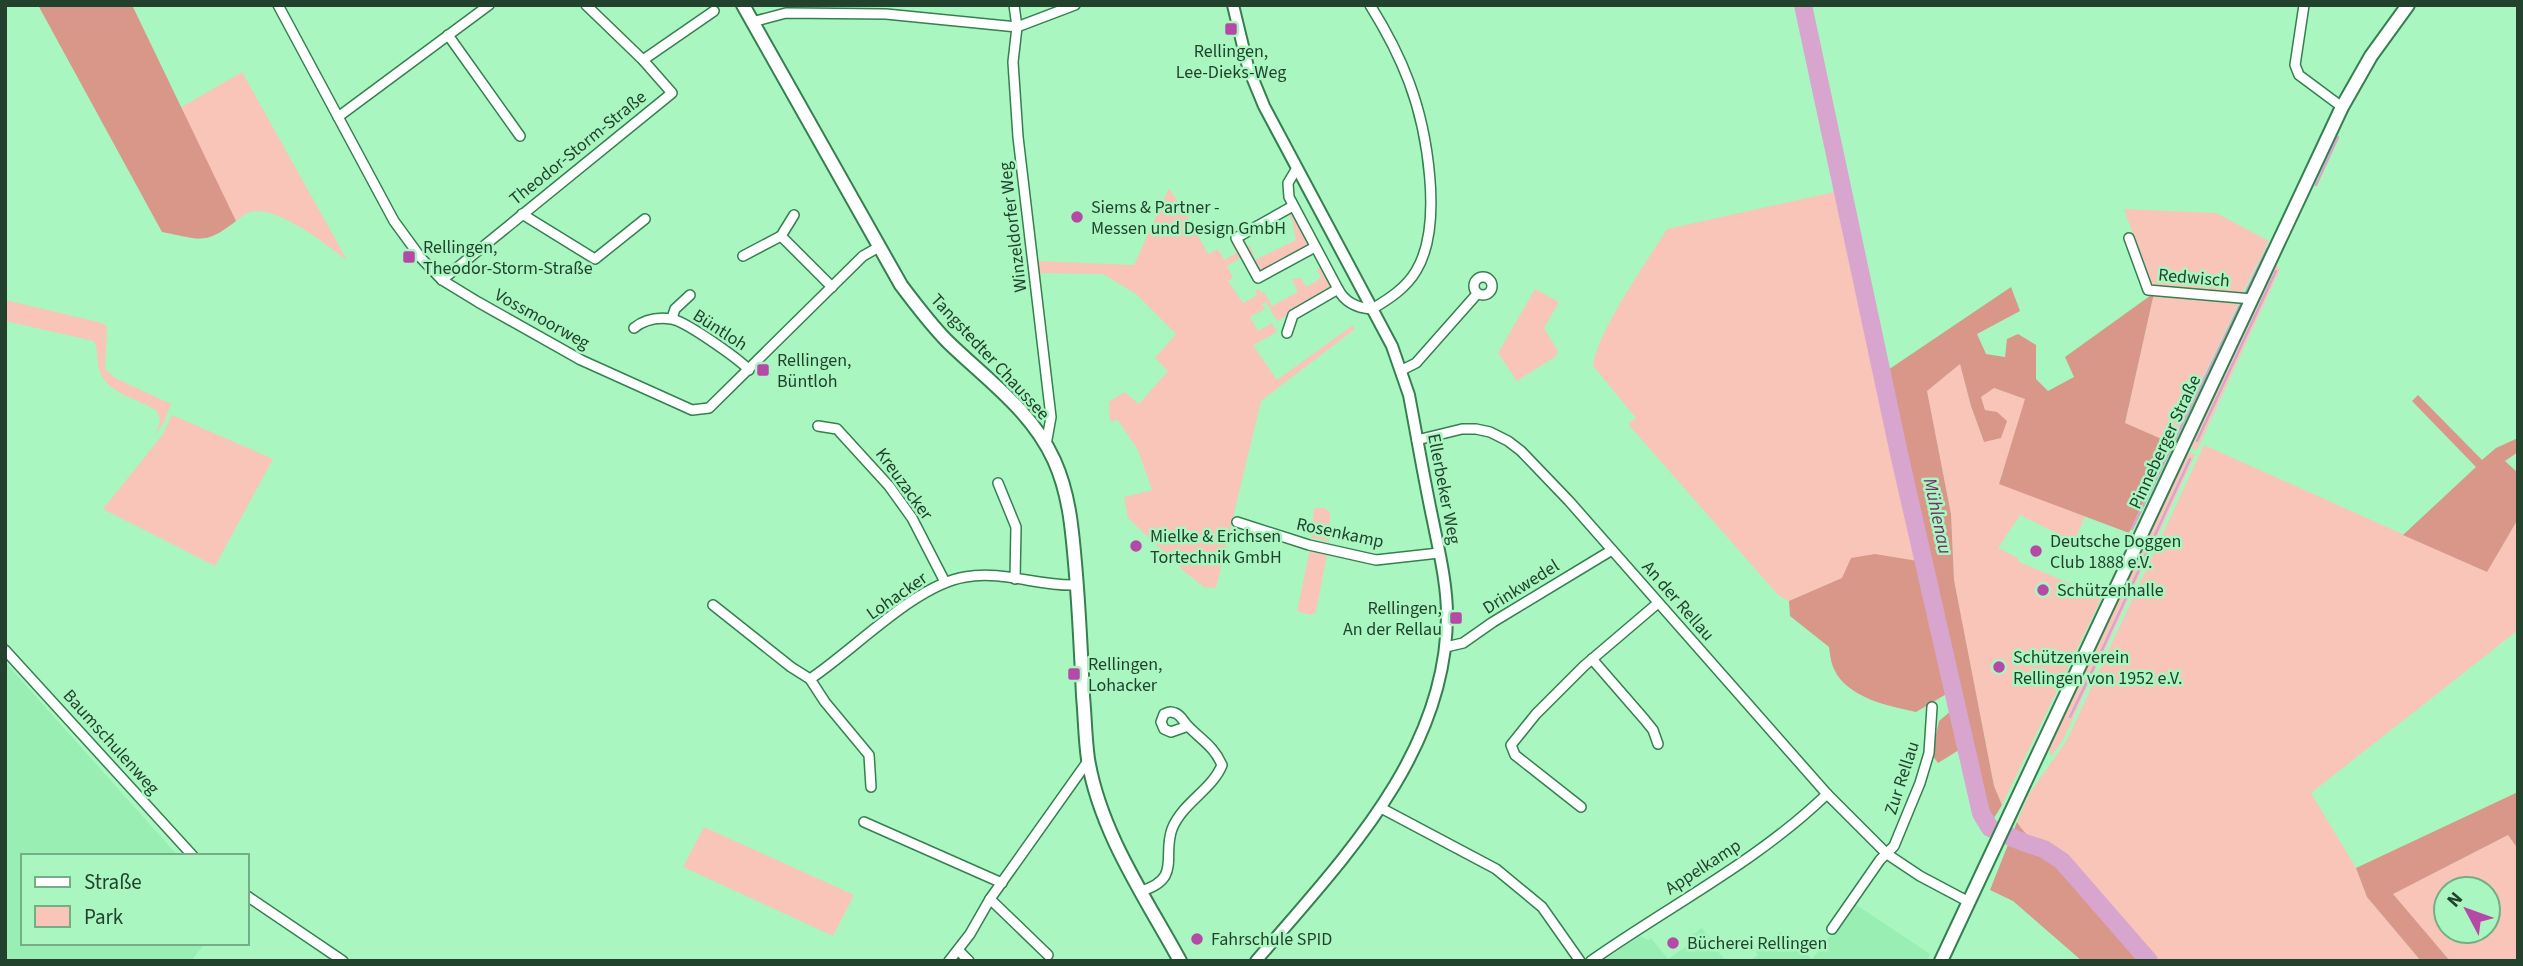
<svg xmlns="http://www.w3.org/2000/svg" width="2523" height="966" font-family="'Source Sans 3',sans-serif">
<rect width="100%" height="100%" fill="#a9f6c1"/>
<g fill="#99eeb4">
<path d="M5,662L178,856H23V943H205L191,961H5Z"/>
<path d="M1855,904L1930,954L1927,961H1749L1758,955L1756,952L1780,932L1812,959Z"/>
<path d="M1702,928L1725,961H1603L1640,936L1648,940L1651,938L1668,959L1690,944L1689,937Z"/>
</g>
<g fill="#f9c5b9" fill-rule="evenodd">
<path d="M242,72L347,260C326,245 278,205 250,212C246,213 240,218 236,221L180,108Z"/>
<path d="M1169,188L1186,214L1208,254L1218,249L1224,260L1236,253L1231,242L1234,240L1243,256L1227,266L1233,278L1228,281L1243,303L1257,295L1255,291L1259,289L1261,293L1264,292L1272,306L1298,292L1292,279L1301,278L1306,287L1321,278L1317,269L1322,266L1332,285L1330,292L1277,321L1266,302L1262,304L1265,309L1250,317L1258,331L1272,323L1277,332L1253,345L1277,380L1353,325L1355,329L1261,401L1216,588L1204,587L1186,573L1128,518L1124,497L1152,490L1138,450L1118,420L1110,421L1109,402L1124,392L1139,404L1168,371L1155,358L1176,334L1136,294L1103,274L1038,273L1037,261L1134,265Z"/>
<path d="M1839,191L1918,561L1875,554L1842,578L1789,601L1778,595L1628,424L1636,418L1593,366C1597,331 1647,262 1667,229Z"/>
<path d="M2124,209L2216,213L2269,241L2242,293L2152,286Z"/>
<path d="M1288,212L1295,214L1310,243L1309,247L1258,274L1241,240L1244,238L1247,247L1251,246L1255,260L1296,240L1292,220Z"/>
<path d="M2273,265H2277L2280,269L2197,450L2192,449L2190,441Z"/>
<path d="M1535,289L1559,302L1544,328L1558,351L1556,356L1517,381L1498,353Z"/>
<path d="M2154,293L2238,304L2171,443L2125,423Z"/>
<path d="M5,300L102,323L107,327L105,369L115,378L171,404L164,422L156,434L160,421L157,411C138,398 106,394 99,369C96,359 99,351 94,341L5,321Z"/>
<path d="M1960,363L1971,406L1984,442L1997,412L1985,410L1980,397L1994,388L2026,399L1999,483L2085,516L2074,542L2020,515L1998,548L2018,558L2019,562L2102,597L2002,805L1994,786L1954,580L1951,514L1927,391Z"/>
<path d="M172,415L273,459L215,566L103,509L163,434Z"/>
<path d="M2204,445L2487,572L2518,519V630L2311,793L2356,868L2367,897L2421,961H2158L2045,844L2025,836L2017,822L2029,794L2067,740Z"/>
<path d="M2188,451L2195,455L2101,658L2094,657L2092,652L2185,452Z"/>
<path d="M1314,508H1324L1330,512L1329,542L1311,538Z"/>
<path d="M1310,550L1327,554L1316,612L1310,615L1297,611Z"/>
<path d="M2092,660L2098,663L2063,740L2051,756L2047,745L2087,661Z"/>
<path d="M704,827L854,895L833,936L683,867Z"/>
<path d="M2508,835L2518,849V961H2450L2392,894ZM2446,889H2488V931H2446Z"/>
</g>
<g fill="#d89789">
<path d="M38,5H132L236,221C204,246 200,239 162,232Z"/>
<path d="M2011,287L2020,311L1977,334L1986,354L2005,357L2007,339L2018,334L2036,345V379L2048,391L2074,377L2065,357L2154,293L2125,423L2171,443L2129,533L1999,484L2025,399L1994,388L1981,397L1985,410L1997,412L2007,421L2001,438L1984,442L1971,406L1960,364L1927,391L1951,514L1954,580L1994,786L2002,805L1984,834L1972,812L1959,750L1938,763L1932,755L1939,721L1951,711L1948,693L1916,712C1889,706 1847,698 1834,669C1831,663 1830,654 1829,647L1790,616L1789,601L1842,578L1851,558L1875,554L1918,561L1926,560L1885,372Z"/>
<path d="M2418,395L2482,460L2496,448L2518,438V452L2505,461L2518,473V519L2487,572L2403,535L2476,467L2412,401Z"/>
<path d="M2518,792V849L2508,835L2393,894L2450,961H2421L2367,897L2356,868Z"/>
<path d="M2017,822C2029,842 2041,841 2060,853L2158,961H2082L2013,901L1990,890Z"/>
</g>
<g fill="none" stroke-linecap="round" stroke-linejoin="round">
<g stroke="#d8a5ce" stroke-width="2.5">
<path d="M2316,185L2338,137"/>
<path d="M2245,294L2267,249"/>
<path d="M2197,441L2276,271"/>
<path d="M2132,529L2240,305"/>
<path d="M2102,650L2190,459"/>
<path d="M2070,717L2094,667"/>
<path d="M2016,840L2018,833"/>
</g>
<path stroke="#d8a5ce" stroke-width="18" d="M1803,5L1900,458L1981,813L1990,828L2025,843L2044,849L2062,861L2149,961"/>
<defs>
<g id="minor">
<path d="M278,5L394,221L421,258L442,280L478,302L581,360L692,410L709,408L863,256L879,247"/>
<path d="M1014,5L1017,27L1013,62L1018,137L1051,417L1046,445"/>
<path d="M2304,5L2295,65L2299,75L2342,107"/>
<path d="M752,22L786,13L886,14L1017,27L1075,5"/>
<path d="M448,35L520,136"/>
<path d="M643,60L714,11"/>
<path d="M338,117L489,5"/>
<path d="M1297,168L1288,183L1289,197L1338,289C1345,303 1357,308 1372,309C1389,299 1406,288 1416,271C1444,225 1427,130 1409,82C1399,55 1385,29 1370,5"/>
<path d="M1293,206L1236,238L1258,278L1315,247"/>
<path d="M522,214L595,259L645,219"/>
<path d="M794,215L781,236L832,287"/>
<path d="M2129,238L2148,290L2252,299"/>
<path d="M743,256L781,236"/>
<circle cx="1483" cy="286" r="9"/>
<path d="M442,280L672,93L643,60L586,5"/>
<path d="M672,318L675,309L690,295"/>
<path d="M634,328C644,320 657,317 671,319C684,320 739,359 749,370"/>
<path d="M1287,333L1293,315L1338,289"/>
<path d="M1402,370L1416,363L1477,294"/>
<path d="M818,426L837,429L889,486L912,518L945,582"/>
<path d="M1417,440L1462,429H1476L1490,432L1508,441L1521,451L1569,501L1827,794L1887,854L1920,876L1969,902"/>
<path d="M998,483L1016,527L1015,579"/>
<path d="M1237,522L1309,545L1376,560L1439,553"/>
<path d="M713,605L791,667L810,679C854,650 915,585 965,577C1003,570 1040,587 1077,585"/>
<path d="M1446,647L1463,643L1493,622L1612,550"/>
<path d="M5,650L193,856"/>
<path d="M1592,659L1645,720L1653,730L1658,744"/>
<path d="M810,679L825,702L869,755L871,787"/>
<path d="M1581,807L1515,755L1511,745L1536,714L1584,666L1658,603"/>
<path d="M1381,808L1496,869L1542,907L1580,961"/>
<path d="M864,822L1002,883"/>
<path d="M1141,891C1182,879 1162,856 1172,829C1182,803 1212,790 1222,765C1214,746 1200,739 1187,725C1183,721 1181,715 1175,713C1170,711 1169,712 1164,714L1161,722L1164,729L1171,732L1188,726"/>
<path d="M247,896L343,961"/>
<path d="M990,899L1048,955"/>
<path d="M1832,929L1880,860L1894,846L1920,783L1929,753L1932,707"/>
<path d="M958,950L969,961"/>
<path d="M949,961L970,934L990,899L1088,761"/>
<path d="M1591,961C1669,906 1758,861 1827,794"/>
</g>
<path id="tertiary" d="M1233,5L1248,67L1264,106L1392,346L1409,395C1417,437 1424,479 1433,521C1439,551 1447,584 1447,615C1447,755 1341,861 1256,961"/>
<g id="secondary">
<path d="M743,5L901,285C916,305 931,325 948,342C986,379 1031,410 1054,460C1069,493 1072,528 1075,563C1079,607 1081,651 1083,696C1085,717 1085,738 1088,759C1100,832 1145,897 1180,961"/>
<path d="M1941,961L2342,107L2371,56L2408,5"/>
</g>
</defs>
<use href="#minor" stroke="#348050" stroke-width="12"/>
<use href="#tertiary" stroke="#348050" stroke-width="14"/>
<use href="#secondary" stroke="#348050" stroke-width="16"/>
<use href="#minor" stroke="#fff" stroke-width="9"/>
<use href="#tertiary" stroke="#fff" stroke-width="10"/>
<use href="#secondary" stroke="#fff" stroke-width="12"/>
</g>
<g fill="#b648a6" stroke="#a9f6c1" stroke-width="2.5">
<rect x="1224" y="22" width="14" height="14" rx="3.5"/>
<circle cx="1077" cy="217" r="7"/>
<rect x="402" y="250" width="14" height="14" rx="3.5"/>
<rect x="756" y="363" width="14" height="14" rx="3.5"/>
<circle cx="1136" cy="546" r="7"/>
<circle cx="2036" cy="551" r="7"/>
<circle cx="2043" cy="590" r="7"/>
<rect x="1449" y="611" width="14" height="14" rx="3.5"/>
<circle cx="1999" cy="667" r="7"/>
<rect x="1067" y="667" width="14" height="14" rx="3.5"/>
<circle cx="1197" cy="939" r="7"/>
<circle cx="1673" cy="943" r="7"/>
</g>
<g text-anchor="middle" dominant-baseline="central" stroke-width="5" stroke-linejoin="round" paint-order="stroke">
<g font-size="18" fill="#23422d" stroke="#a9f6c1" text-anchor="start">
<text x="1231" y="51" text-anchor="middle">Rellingen,<tspan x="1231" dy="21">Lee-Dieks-Weg</tspan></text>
<text x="1091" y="207">Siems &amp; Partner -<tspan x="1091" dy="21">Messen und Design GmbH</tspan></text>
<text x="423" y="247">Rellingen,<tspan x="423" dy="21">Theodor-Storm-Straße</tspan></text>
<text x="777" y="360">Rellingen,<tspan x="777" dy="21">Büntloh</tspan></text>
<text x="1150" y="536">Mielke &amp; Erichsen<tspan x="1150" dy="21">Tortechnik GmbH</tspan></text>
<text x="2050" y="541">Deutsche Doggen<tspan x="2050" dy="21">Club 1888 e.V.</tspan></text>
<text x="2057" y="590">Schützenhalle</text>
<text x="1442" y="608" text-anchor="end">Rellingen,<tspan x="1442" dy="21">An der Rellau</tspan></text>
<text x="2013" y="657">Schützenverein<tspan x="2013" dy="21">Rellingen von 1952 e.V.</tspan></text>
<text x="1088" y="664">Rellingen,<tspan x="1088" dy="21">Lohacker</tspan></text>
<text x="1211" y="939">Fahrschule SPID</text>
<text x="1687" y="943">Bücherei Rellingen</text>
</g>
<g font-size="18" fill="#23422d" stroke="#a9f6c1">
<text transform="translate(578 148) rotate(-39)">Theodor-Storm-Straße</text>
<text transform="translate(1013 227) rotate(-97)">Winzeldorfer Weg</text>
<text transform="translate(2194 278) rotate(5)">Redwisch</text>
<text transform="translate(542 319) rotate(29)">Vossmoorweg</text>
<text transform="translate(720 330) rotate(33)">Büntloh</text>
<text transform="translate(990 357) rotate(47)">Tangstedter Chaussee</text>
<text transform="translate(2165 442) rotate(-65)">Pinneberger Straße</text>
<text transform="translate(904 484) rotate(54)">Kreuzacker</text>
<text transform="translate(1444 489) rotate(79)">Ellerbeker Weg</text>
<text transform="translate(1340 533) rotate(12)">Rosenkamp</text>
<text transform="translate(1521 587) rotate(-32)">Drinkwedel</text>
<text transform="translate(897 596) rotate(-35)">Lohacker</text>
<text transform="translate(1678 601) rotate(49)">An der Rellau</text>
<text transform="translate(111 742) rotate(48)">Baumschulenweg</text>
<text transform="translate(1902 778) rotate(-72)">Zur Rellau</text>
<text transform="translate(1703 867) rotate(-33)">Appelkamp</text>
</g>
<g font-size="19" font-style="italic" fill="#713367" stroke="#a9f6c1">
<text transform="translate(1937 516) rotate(78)">Mühlenau</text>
</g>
</g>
<rect width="2523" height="966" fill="none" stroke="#23422d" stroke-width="14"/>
<rect x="21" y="854" width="228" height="91" fill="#a9f6c1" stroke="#73ae86" stroke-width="2"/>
<rect x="35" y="877" width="35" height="10" fill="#ffffff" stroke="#73ae86" stroke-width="2"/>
<text x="84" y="889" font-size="21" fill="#23422d">Straße</text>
<rect x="35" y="906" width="35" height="21" fill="#f9c5b9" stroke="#73ae86" stroke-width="2"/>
<text x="84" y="924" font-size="21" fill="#23422d">Park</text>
<g transform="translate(2467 910) rotate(311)"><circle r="33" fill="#a9f6c1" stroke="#73ae86" stroke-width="2"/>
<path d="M0-5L12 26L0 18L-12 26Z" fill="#b648a6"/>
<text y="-10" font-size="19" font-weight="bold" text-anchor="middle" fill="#23422d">N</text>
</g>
</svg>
